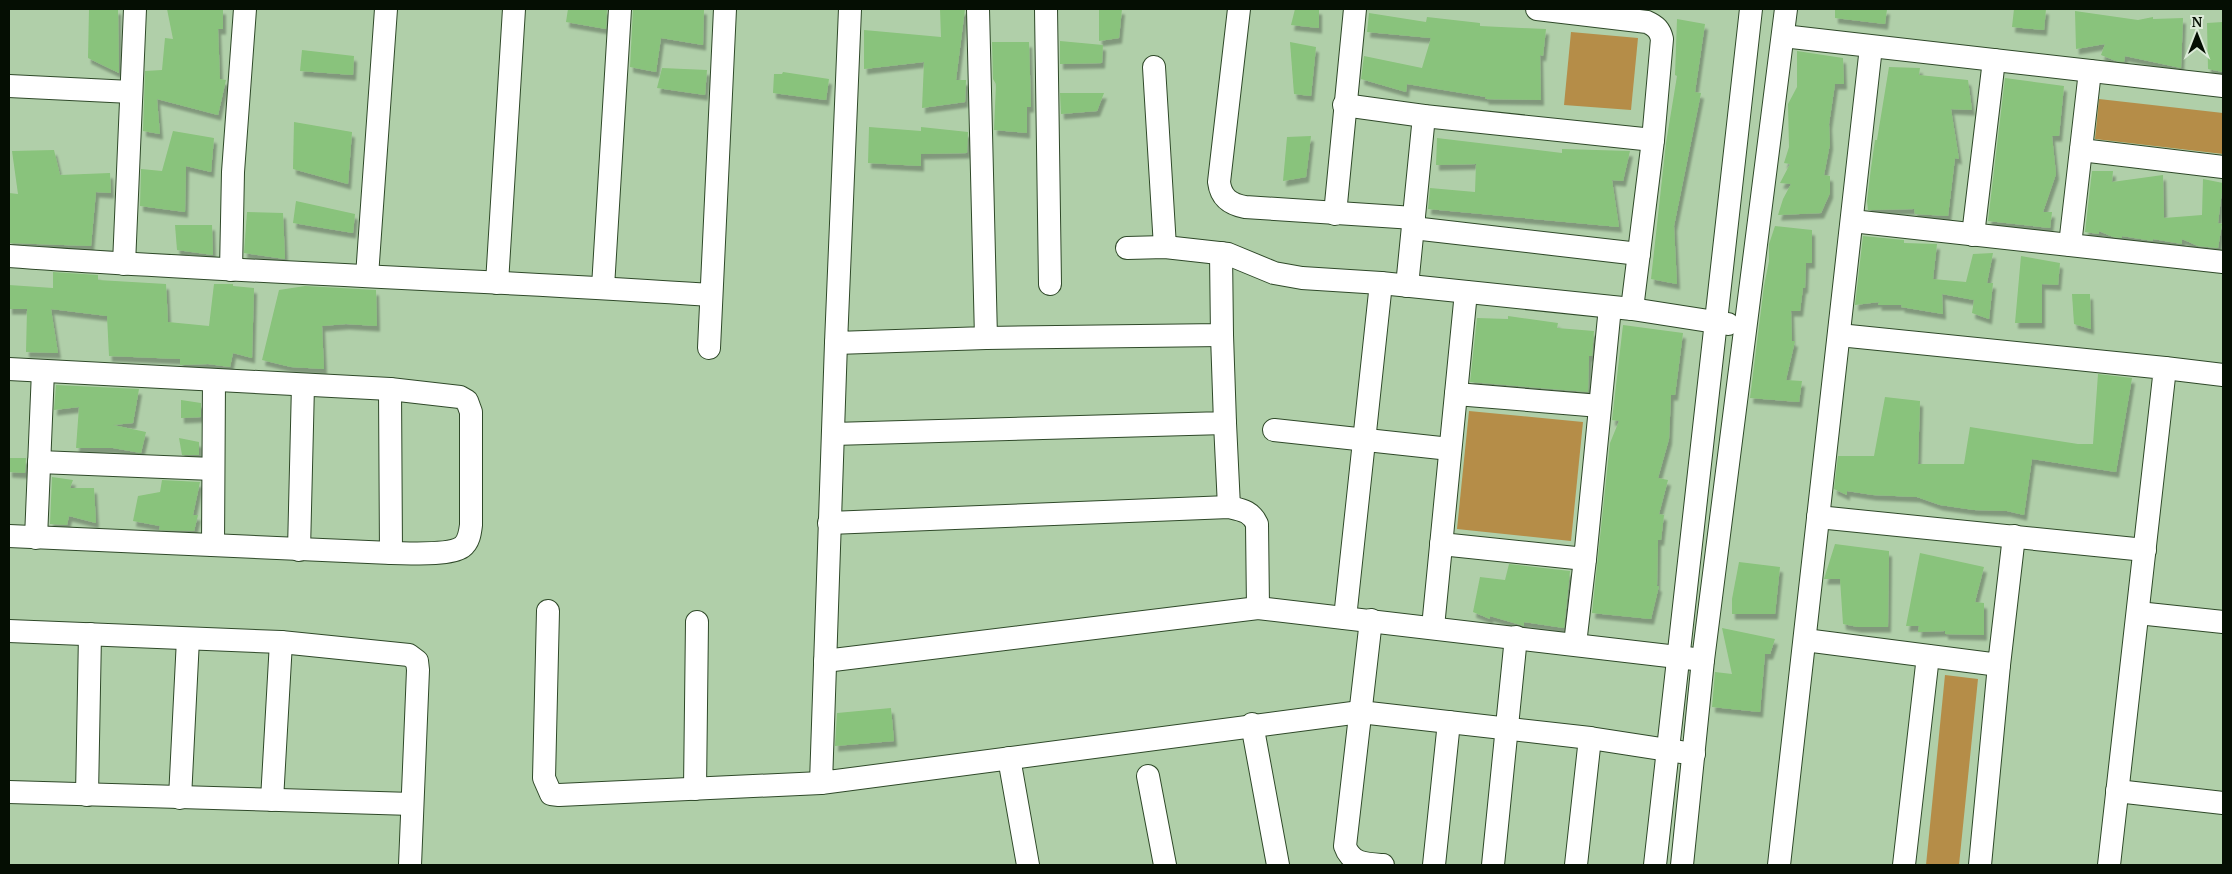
<svg xmlns="http://www.w3.org/2000/svg" width="2232" height="874" font-family="'PT Serif',serif">
<defs>
<filter id="shadow"><feDropShadow dx="3" dy="5.5" stdDeviation="1" flood-color="#0004"/></filter>
</defs>
<rect width="100%" height="100%" fill="#b0cfa9"/>
<g fill="#b58d48">
<path d="M1571,32L1638,38L1631,110L1564,105Z"/>
<path d="M2099,99L2223,113V154L2095,139Z"/>
<path d="M1469,411L1583,422L1571,541L1457,529Z"/>
<path d="M1945,675L1978,679L1959,865H1926Z"/>
</g>
<g fill="#89c37b" filter="url(#shadow)">
<path d="M89,9H118L119,73L88,58Z"/>
<path d="M167,9H223V29H218L220,79L226,80L218,115L157,99L160,134L143,131L145,71L162,70L165,38L173,39Z"/>
<path d="M568,9H607L606,29L566,22Z"/>
<path d="M633,9H704L703,45L661,38L656,72L630,67Z"/>
<path d="M940,9H965L956,80H966L965,102L922,108L924,62L864,69V30L941,37Z"/>
<path d="M1099,9H1122L1119,38L1099,41Z"/>
<path d="M1295,9H1319V28L1291,25Z"/>
<path d="M1835,9H1887L1885,24L1835,18Z"/>
<path d="M2014,9H2046L2044,30L2012,27Z"/>
<path d="M2075,11L2138,20L2153,17V19L2183,18L2181,68L2125,56L2124,62L2116,61L2101,55L2105,44L2076,49Z"/>
<path d="M1369,13L1426,22L1427,17L1480,23V26L1546,29L1543,56L1540,55L1541,100L1485,99L1486,97L1407,84L1406,92L1361,79L1364,56L1422,68L1431,38L1367,32Z"/>
<path d="M1677,19L1705,24L1695,92L1701,93L1674,226L1677,284L1651,279L1666,143L1677,76L1675,75Z"/>
<path d="M2223,22V72L2208,69L2207,23Z"/>
<path d="M1060,41L1103,45L1102,63L1060,64Z"/>
<path d="M992,42H1029L1031,107H1027V133L994,130L996,84L993,79Z"/>
<path d="M1290,42L1316,47L1311,96L1294,94Z"/>
<path d="M302,50L354,56L353,75L300,71Z"/>
<path d="M1797,51L1843,58L1844,84H1835L1829,124L1830,144L1824,175L1830,176V193L1821,213L1778,215L1783,199L1791,184L1780,183L1790,164L1784,163L1789,147L1788,104L1797,87Z"/>
<path d="M1889,67L1920,68L1919,75L1968,80L1972,110L1951,109L1959,159L1955,158L1948,216L1915,214L1914,209L1868,210L1867,201L1871,168L1875,140H1877Z"/>
<path d="M662,68L707,70L705,95L657,88Z"/>
<path d="M783,72L829,79L826,100L773,93L774,74H782Z"/>
<path d="M2005,78L2064,86L2059,136H2052L2056,174L2043,212H2052L2050,228L1988,221Z"/>
<path d="M1060,93H1104L1097,111L1061,114Z"/>
<path d="M294,122L352,132L348,184L293,169Z"/>
<path d="M869,127L921,131V127L968,132L967,153L921,154V166L868,163Z"/>
<path d="M173,131L214,138L211,172L186,166L185,212L140,206L141,169L162,171Z"/>
<path d="M1311,136L1306,177L1283,181L1287,137Z"/>
<path d="M1437,138L1562,153V149L1630,151L1623,181L1612,180L1619,227L1428,209L1430,188L1475,192L1476,164L1436,165Z"/>
<path d="M54,150L60,175L110,173L111,193L96,192L91,246L9,243V193L18,194L12,151Z"/>
<path d="M2092,171H2113L2112,182L2163,175L2164,218L2202,215L2203,179L2223,183L2218,223L2222,224L2218,248L2198,246L2182,239V244L2153,239V241L2122,236V238L2113,237L2099,231V234L2085,232Z"/>
<path d="M296,201L355,214L353,233L293,223Z"/>
<path d="M247,212L283,213L285,259L244,253Z"/>
<path d="M175,225H212L213,255L177,250Z"/>
<path d="M1775,226L1812,230V263H1806L1805,288H1803L1800,311H1791L1792,341H1795L1786,380L1802,381L1799,402L1750,398L1764,286L1769,261V244Z"/>
<path d="M1863,236L1904,240V243L1937,244L1933,279L1966,282L1973,254L1993,253L1987,283H1993L1989,319L1972,313L1974,300L1942,294L1943,314L1901,307L1902,305H1878L1879,302L1855,305Z"/>
<path d="M2021,256L2060,263L2058,285L2042,284V323H2015Z"/>
<path d="M53,272L98,275V280L166,284L168,322L209,326L214,284H233V286L254,288L252,358L233,353L230,367L208,364L180,365V359L109,356L107,316L51,309L58,353L26,352L27,309H9V285L53,288Z"/>
<path d="M305,286L376,290L377,326L346,324L322,326L324,369L291,367L262,360L279,290Z"/>
<path d="M2072,294H2090L2091,329L2074,324Z"/>
<path d="M1508,316L1558,323L1557,328L1594,331L1592,356H1589L1588,392L1470,382L1477,318L1508,319Z"/>
<path d="M1623,325L1683,333L1675,395H1671L1669,439L1658,478L1668,480L1659,514L1664,515L1661,540H1658L1657,586H1659L1651,619L1592,613L1610,443L1619,421L1612,420Z"/>
<path d="M2098,374L2132,378L2116,472L2032,459L2024,515L2007,511L1974,510L1940,505L1917,497L1873,495L1847,491V495L1834,489L1838,456H1874L1885,397L1920,401L1918,464H1964L1970,427L2078,444H2093Z"/>
<path d="M56,385L139,389L133,423L113,425L146,432L141,453L113,448H76L79,407L54,410Z"/>
<path d="M181,400L201,403V417L181,418Z"/>
<path d="M179,438L199,442V455H182Z"/>
<path d="M9,458H26L25,473L9,472Z"/>
<path d="M52,477L73,480L70,488H94L96,523L69,516L67,525L50,524Z"/>
<path d="M162,480L200,482L193,515H198L194,531L159,530L160,526L133,521L138,496L160,492Z"/>
<path d="M1835,544L1889,551L1888,627H1858L1843,624L1840,579H1824Z"/>
<path d="M1920,553L1984,567L1975,602L1984,603V635L1945,634V631L1918,632L1919,626H1906Z"/>
<path d="M1739,562L1780,567L1775,614H1732V599Z"/>
<path d="M1509,564L1570,571L1564,628L1524,622V626L1490,616V619L1473,612L1480,577L1505,580Z"/>
<path d="M1722,628L1775,639L1770,654H1765L1760,712L1712,707L1715,672L1732,674Z"/>
<path d="M891,708L894,741L835,746L837,713Z"/>
</g>
<g fill="none" stroke-linecap="round" stroke-linejoin="round">
<defs>
<g id="minor">
<path d="M850,9L836,343L986,338L978,9"/>
<path d="M1046,9L1050,284"/>
<path d="M1239,9L1219,182C1221,198 1230,204 1245,207L1414,218"/>
<path d="M1537,9L1647,22C1656,26 1660,30 1662,39L1653,140L1632,309"/>
<path d="M1783,36L2223,86"/>
<path d="M1154,67L1165,247"/>
<path d="M9,86L131,92"/>
<path d="M1344,105L1424,116L1653,140"/>
<path d="M2081,150L2223,167"/>
<path d="M1335,214L1355,9"/>
<path d="M1852,221L2223,262"/>
<path d="M1413,228L1639,254"/>
<path d="M1973,235L1994,60"/>
<path d="M2070,245L2090,71"/>
<path d="M1127,248L1165,247L1228,254L1274,273L1302,278L1381,283L1632,309L1728,324"/>
<path d="M9,256C243,273 477,279 711,295"/>
<path d="M124,264L135,9"/>
<path d="M231,270L233,172L245,9"/>
<path d="M367,276L386,9"/>
<path d="M497,283L514,9"/>
<path d="M1407,286L1424,116"/>
<path d="M603,287L620,9"/>
<path d="M1839,335L2165,368L2109,865"/>
<path d="M986,338L1222,335L1221,253"/>
<path d="M836,343L821,783L1360,712L1590,738L1694,754"/>
<path d="M709,348L725,9"/>
<path d="M2165,368L2223,375"/>
<path d="M9,369L390,389L460,397L467,401L471,412V525C470,533 469,542 462,547C449,556 408,553 391,553L9,536"/>
<path d="M390,389L391,553"/>
<path d="M1456,394L1600,406"/>
<path d="M1225,423L1229,507"/>
<path d="M1274,430L1450,449"/>
<path d="M833,434L1225,423L1222,335"/>
<path d="M39,462L213,469"/>
<path d="M1818,517L2145,550"/>
<path d="M829,523L1229,507C1242,510 1251,511 1257,524L1258,608"/>
<path d="M36,538L43,371"/>
<path d="M1441,544L1585,559L1610,307"/>
<path d="M213,545L214,380"/>
<path d="M299,550L303,385"/>
<path d="M548,611L544,778L551,794L559,795L821,783"/>
<path d="M2138,613L2223,622"/>
<path d="M1345,618L1381,283"/>
<path d="M1371,620L1345,846C1351,864 1366,864 1383,865"/>
<path d="M1433,627L1466,292"/>
<path d="M9,631L281,642L409,655L417,661L418,670L410,865"/>
<path d="M1805,640L1999,665L2014,536"/>
<path d="M1575,644L1585,559"/>
<path d="M825,661L1258,608L1703,660"/>
<path d="M1252,724L1278,865"/>
<path d="M1009,758L1028,865"/>
<path d="M1148,776L1165,865"/>
<path d="M695,789L697,622"/>
<path d="M2117,791L2223,803"/>
<path d="M9,792L412,804"/>
<path d="M87,795L90,634"/>
<path d="M180,798L188,639"/>
<path d="M272,800L281,642"/>
<path d="M1434,865L1449,722"/>
<path d="M1493,865L1516,637"/>
<path d="M1576,865L1590,738"/>
<path d="M1655,865L1751,9"/>
<path d="M1682,865L1703,660L1786,9"/>
<path d="M1779,865L1871,47"/>
<path d="M1904,865L1928,656"/>
<path d="M1980,865L1999,665"/>
</g>
</defs>
<use href="#minor" stroke="#2f4929" stroke-width="24"/>
<use href="#minor" stroke="#fff" stroke-width="22"/>
</g>
<rect width="2232" height="874" fill="none" stroke="#050e03" stroke-width="20"/>
<g transform="translate(2197 35)" stroke="#dbead7" stroke-width="4" paint-order="stroke">
<path d="M0-4L9 19L0 12L-9 19Z" fill="#050e03"/>
<text y="-8" font-size="14" font-weight="bold" text-anchor="middle" fill="#050e03">N</text>
</g>
</svg>
